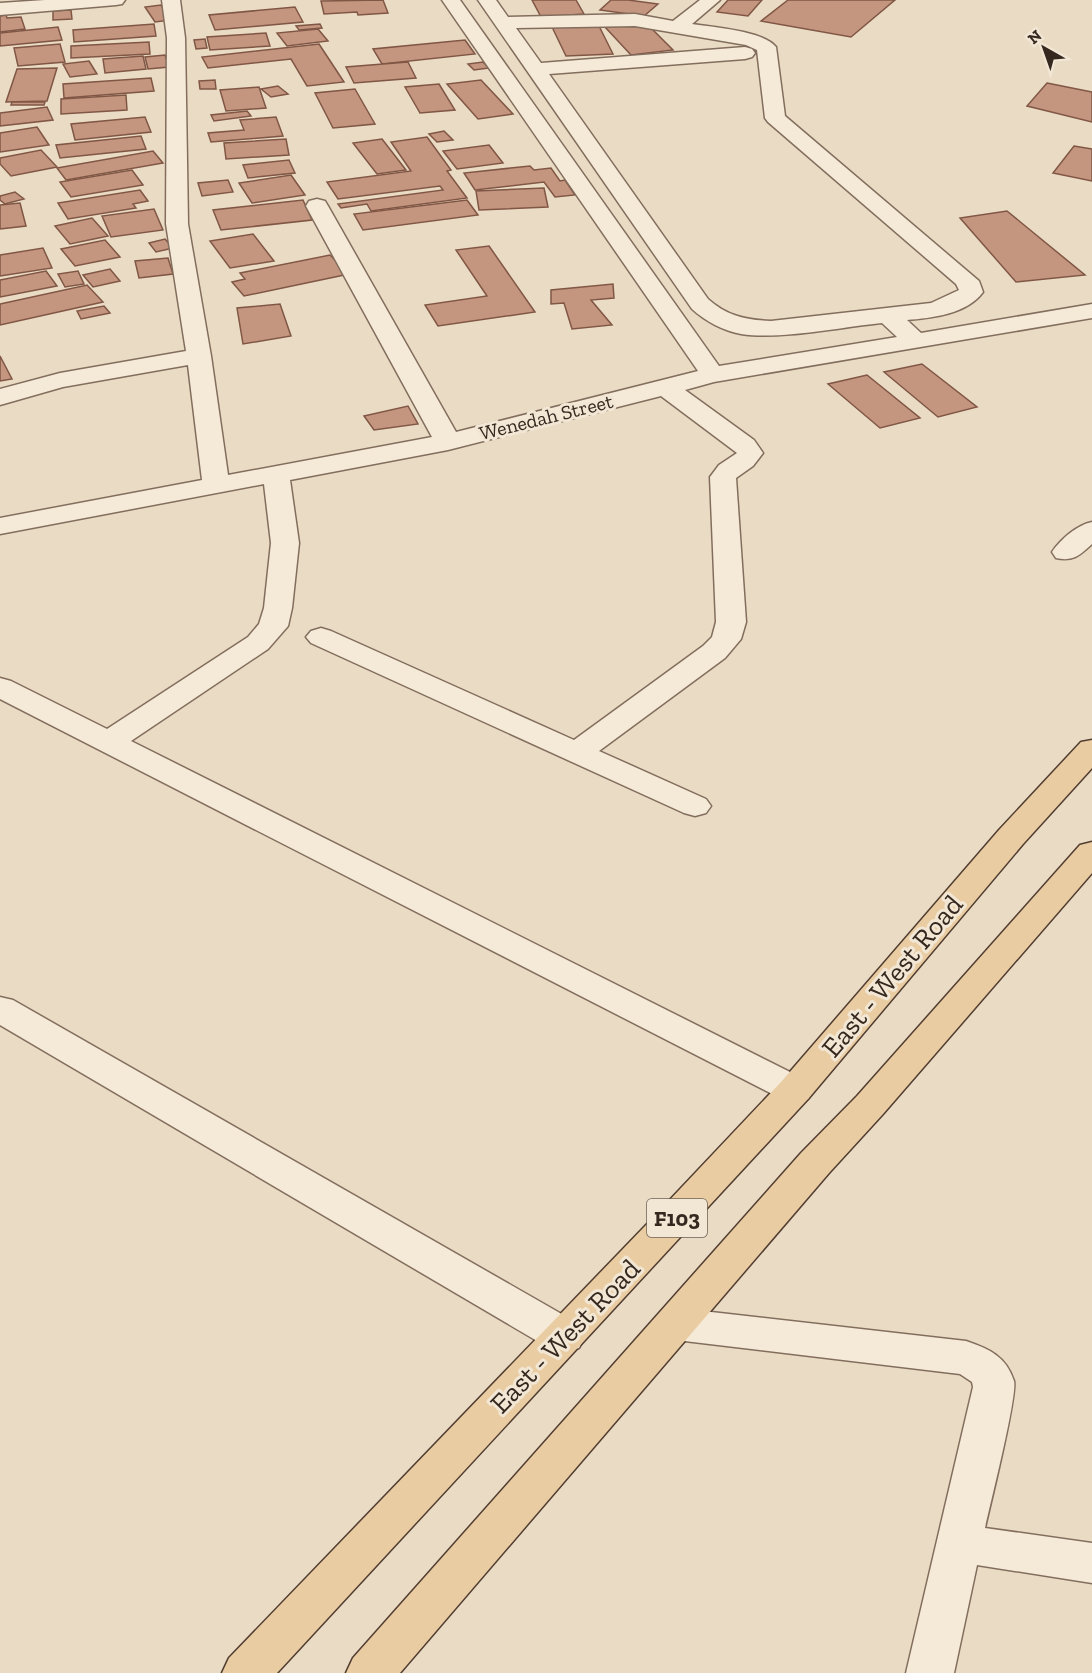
<svg xmlns="http://www.w3.org/2000/svg" width="1092" height="1673" font-family="'Zilla Slab',serif">
<rect width="100%" height="100%" fill="#eadbc5"/>
<g fill="#c4957f" stroke="#805745" stroke-width="1.5">
<path d="M383,0L388,13L358,15L357,12L324,14L321,1Z"/>
<path d="M532,0H576L584,14L541,17Z"/>
<path d="M611,0H628L658,4L644,16L600,10Z"/>
<path d="M728,0H762L748,16L717,12Z"/>
<path d="M788,0H895L851,37L761,21Z"/>
<path d="M161,5L171,20L155,22L145,7Z"/>
<path d="M295,7L303,22L215,30L209,15Z"/>
<path d="M71,10L72,19L53,20V11Z"/>
<path d="M6,15L7,18L21,17L25,29L0,32V16Z"/>
<path d="M645,22L673,50L631,55L605,27Z"/>
<path d="M154,24L156,36L74,42L73,30Z"/>
<path d="M320,24L322,28L299,30L296,26Z"/>
<path d="M598,24L613,54L566,56L552,27Z"/>
<path d="M58,27L62,40L0,46V33Z"/>
<path d="M318,29L328,41L287,46L277,33Z"/>
<path d="M266,33L270,46L210,50L207,37Z"/>
<path d="M205,39L207,48L196,49L194,40Z"/>
<path d="M465,40L475,54L382,64L373,49Z"/>
<path d="M149,42L150,54L71,58V46Z"/>
<path d="M60,44L65,62L18,66L14,48Z"/>
<path d="M319,44L344,82L307,86L291,59L208,68L202,57Z"/>
<path d="M165,55L169,67L148,69L145,57Z"/>
<path d="M143,56L146,69L105,73L103,59Z"/>
<path d="M89,61L97,74L70,77L63,64Z"/>
<path d="M408,62L416,78L354,83L346,67Z"/>
<path d="M483,62L489,68L474,70L468,64Z"/>
<path d="M57,68L47,101L6,102L17,69Z"/>
<path d="M151,78L154,91L64,98L63,84Z"/>
<path d="M215,80L216,89H200L199,81Z"/>
<path d="M481,80L513,114L478,119L447,84Z"/>
<path d="M1047,83L1092,92V122L1027,106Z"/>
<path d="M439,84L455,110L420,113L405,87Z"/>
<path d="M278,86L288,94L271,97L261,89Z"/>
<path d="M259,87L266,108L226,111L220,90Z"/>
<path d="M355,89L375,124L333,128L315,93Z"/>
<path d="M126,95L127,110L61,114V99Z"/>
<path d="M12,102H45L44,105H11Z"/>
<path d="M47,107L53,120L0,126V113Z"/>
<path d="M247,111L251,116L214,121L211,115Z"/>
<path d="M145,117L151,132L75,140L71,124Z"/>
<path d="M276,117L283,136L211,142L208,133L244,130L240,120Z"/>
<path d="M37,127L49,145L0,152V133Z"/>
<path d="M444,131L453,140L437,142L429,134Z"/>
<path d="M141,136L146,149L60,158L56,145Z"/>
<path d="M427,137L451,170L447,171L467,198L371,211L367,204L341,208L338,204L443,190L440,186L338,199L327,182L411,171L391,142Z"/>
<path d="M286,139L289,155L226,159L224,143Z"/>
<path d="M382,139L406,170L377,174L353,143Z"/>
<path d="M489,145L503,163L457,169L443,151Z"/>
<path d="M1074,146L1092,149V181L1053,173Z"/>
<path d="M41,150L57,167L11,176L0,164V158Z"/>
<path d="M153,151L163,163L66,180L57,168Z"/>
<path d="M289,160L295,173L248,178L243,165Z"/>
<path d="M530,166L534,170L551,168L560,181L565,180L575,195L555,197L544,182L475,190L464,173Z"/>
<path d="M132,170L143,185L71,197L60,182Z"/>
<path d="M291,175L305,195L252,203L239,183Z"/>
<path d="M228,180L233,192L202,196L198,183Z"/>
<path d="M544,188L548,207L479,210L476,191Z"/>
<path d="M140,190L148,201L133,204L136,208L68,219L58,203Z"/>
<path d="M15,192L24,199L5,204L0,200V196Z"/>
<path d="M303,200L312,220L221,230L213,210Z"/>
<path d="M467,200L478,215L363,230L354,214Z"/>
<path d="M20,203L26,226L0,229V205Z"/>
<path d="M154,209L163,230L111,237L102,216Z"/>
<path d="M1007,211L1085,275L1016,282L960,218Z"/>
<path d="M92,218L108,236L70,244L55,226Z"/>
<path d="M253,234L274,261L230,268L210,241Z"/>
<path d="M165,239L173,248L156,252L149,243Z"/>
<path d="M105,240L120,257L75,266L61,249Z"/>
<path d="M489,246L535,312L438,326L425,305L487,296L456,250Z"/>
<path d="M43,248L52,268L0,276V255Z"/>
<path d="M330,255L349,274L244,296L232,282L245,279L240,273Z"/>
<path d="M168,258L173,274L139,278L135,261Z"/>
<path d="M110,269L120,281L93,287L83,275Z"/>
<path d="M46,271L57,286L0,297V280Z"/>
<path d="M78,271L84,284L65,287L58,274Z"/>
<path d="M613,284L614,298L591,300L612,325L572,329L564,303L551,304V290Z"/>
<path d="M87,285L103,302L0,325V304Z"/>
<path d="M280,304L291,336L243,344L237,308Z"/>
<path d="M104,306L110,313L81,319L77,311Z"/>
<path d="M0,356L12,379L0,381Z"/>
<path d="M922,364L977,407L938,417L884,372Z"/>
<path d="M867,375L920,418L880,428L828,384Z"/>
<path d="M408,406L418,424L374,430L364,416Z"/>
</g>
<g fill="none" stroke-linecap="round" stroke-linejoin="round">
<defs>
<g id="minor">
<path d="M45,0H125L122,4L116,5L0,15V3Z"/>
<path d="M162,0H180L185,38L188,224L211,356L228,475L432,437L306,206L309,201L317,199L325,201L328,206L456,432L698,371L442,0H460L719,366L897,337L882,323C842,327 780,340 741,334C724,331 705,321 692,309L478,0H496L508,17L635,14L673,21L700,0H720L692,24C712,27 764,31 776,47L785,116L979,281L983,292C967,314 932,318 907,320L921,333L1092,304V318L714,382L685,390L754,440L763,453L753,466L736,478L746,622L741,639L725,658L599,751L706,799L711,806L706,813L695,816L684,813L311,643L306,637L311,631L321,628L331,631L574,740L703,646L712,637L716,622L710,477L719,465L737,453L661,396L448,450L290,480L299,543L292,608L288,626L268,649L131,741L808,1081L814,1090L808,1099L795,1103L782,1099L0,699V678L11,681L107,729L248,637L259,624L264,608L271,543L264,484L0,534V518L202,480L188,365L63,387L0,405V389L60,373L186,351L166,224L167,38ZM635,26L746,45L757,50L765,118L768,122L956,284L959,290L931,303L771,321C746,320 727,316 708,299L549,74L745,59L752,57L755,53L752,49L745,47L541,63L516,28Z"/>
<path d="M1092,522V544C1080,555 1073,562 1056,558L1052,552C1061,539 1077,525 1092,522Z"/>
<path d="M0,997L13,1000L579,1324L585,1336L579,1348L564,1352L549,1348L0,1025Z"/>
<path d="M676,1308L966,1341C989,1349 1006,1356 1014,1381C1018,1394 990,1505 985,1528L1092,1543V1583L977,1565L954,1673H906L973,1387L972,1382L960,1374L676,1340L661,1335L655,1324L661,1313Z"/>
</g>
<g id="primary">
<path d="M1092,740V768L1023,844L808,1099L277,1673H222L229,1658L647,1224L782,1081L999,830L1081,742Z"/>
<path d="M1092,842V873L883,1114L829,1173L400,1673H346L353,1658L801,1153L857,1096L1080,845Z"/>
</g>
</defs>
<use href="#minor" stroke="#836e5d" stroke-width="3"/>
<use href="#primary" stroke="#513d31" stroke-width="3"/>
<use href="#minor" fill="#f5ead8" fill-rule="evenodd"/>
<use href="#primary" fill="#e9cca1" fill-rule="evenodd"/>
</g>
<g text-anchor="middle" dominant-baseline="central" stroke-width="6" stroke-linejoin="round" paint-order="stroke">
<g font-size="20" fill="#34281f" stroke="#f2e6d4">
<text transform="translate(546 417) rotate(-14)">Wenedah Street</text>
</g>
<rect fill="#f2e6d4" stroke="#6d6155" stroke-width="1.5" x="647" y="1199" width="60" height="38" rx="4.5"/>
<g font-size="22" font-weight="bold" fill="#34281f">
<text x="677" y="1218">F103</text>
</g>
<g font-size="28" fill="#34281f" stroke="#f2e6d4">
<text transform="translate(892 976) rotate(-50)">East - West Road</text>
<text transform="translate(565 1336) rotate(-46)">East - West Road</text>
</g>
</g>
<g transform="translate(1044 48) rotate(320)" stroke="#f2e6d4" stroke-width="4.5" paint-order="stroke">
<path d="M0-4.5L10 22L0 15L-10 22Z" fill="#34281f"/>
<text y="-9" font-size="16" font-weight="bold" text-anchor="middle" fill="#34281f">N</text>
</g>
</svg>
